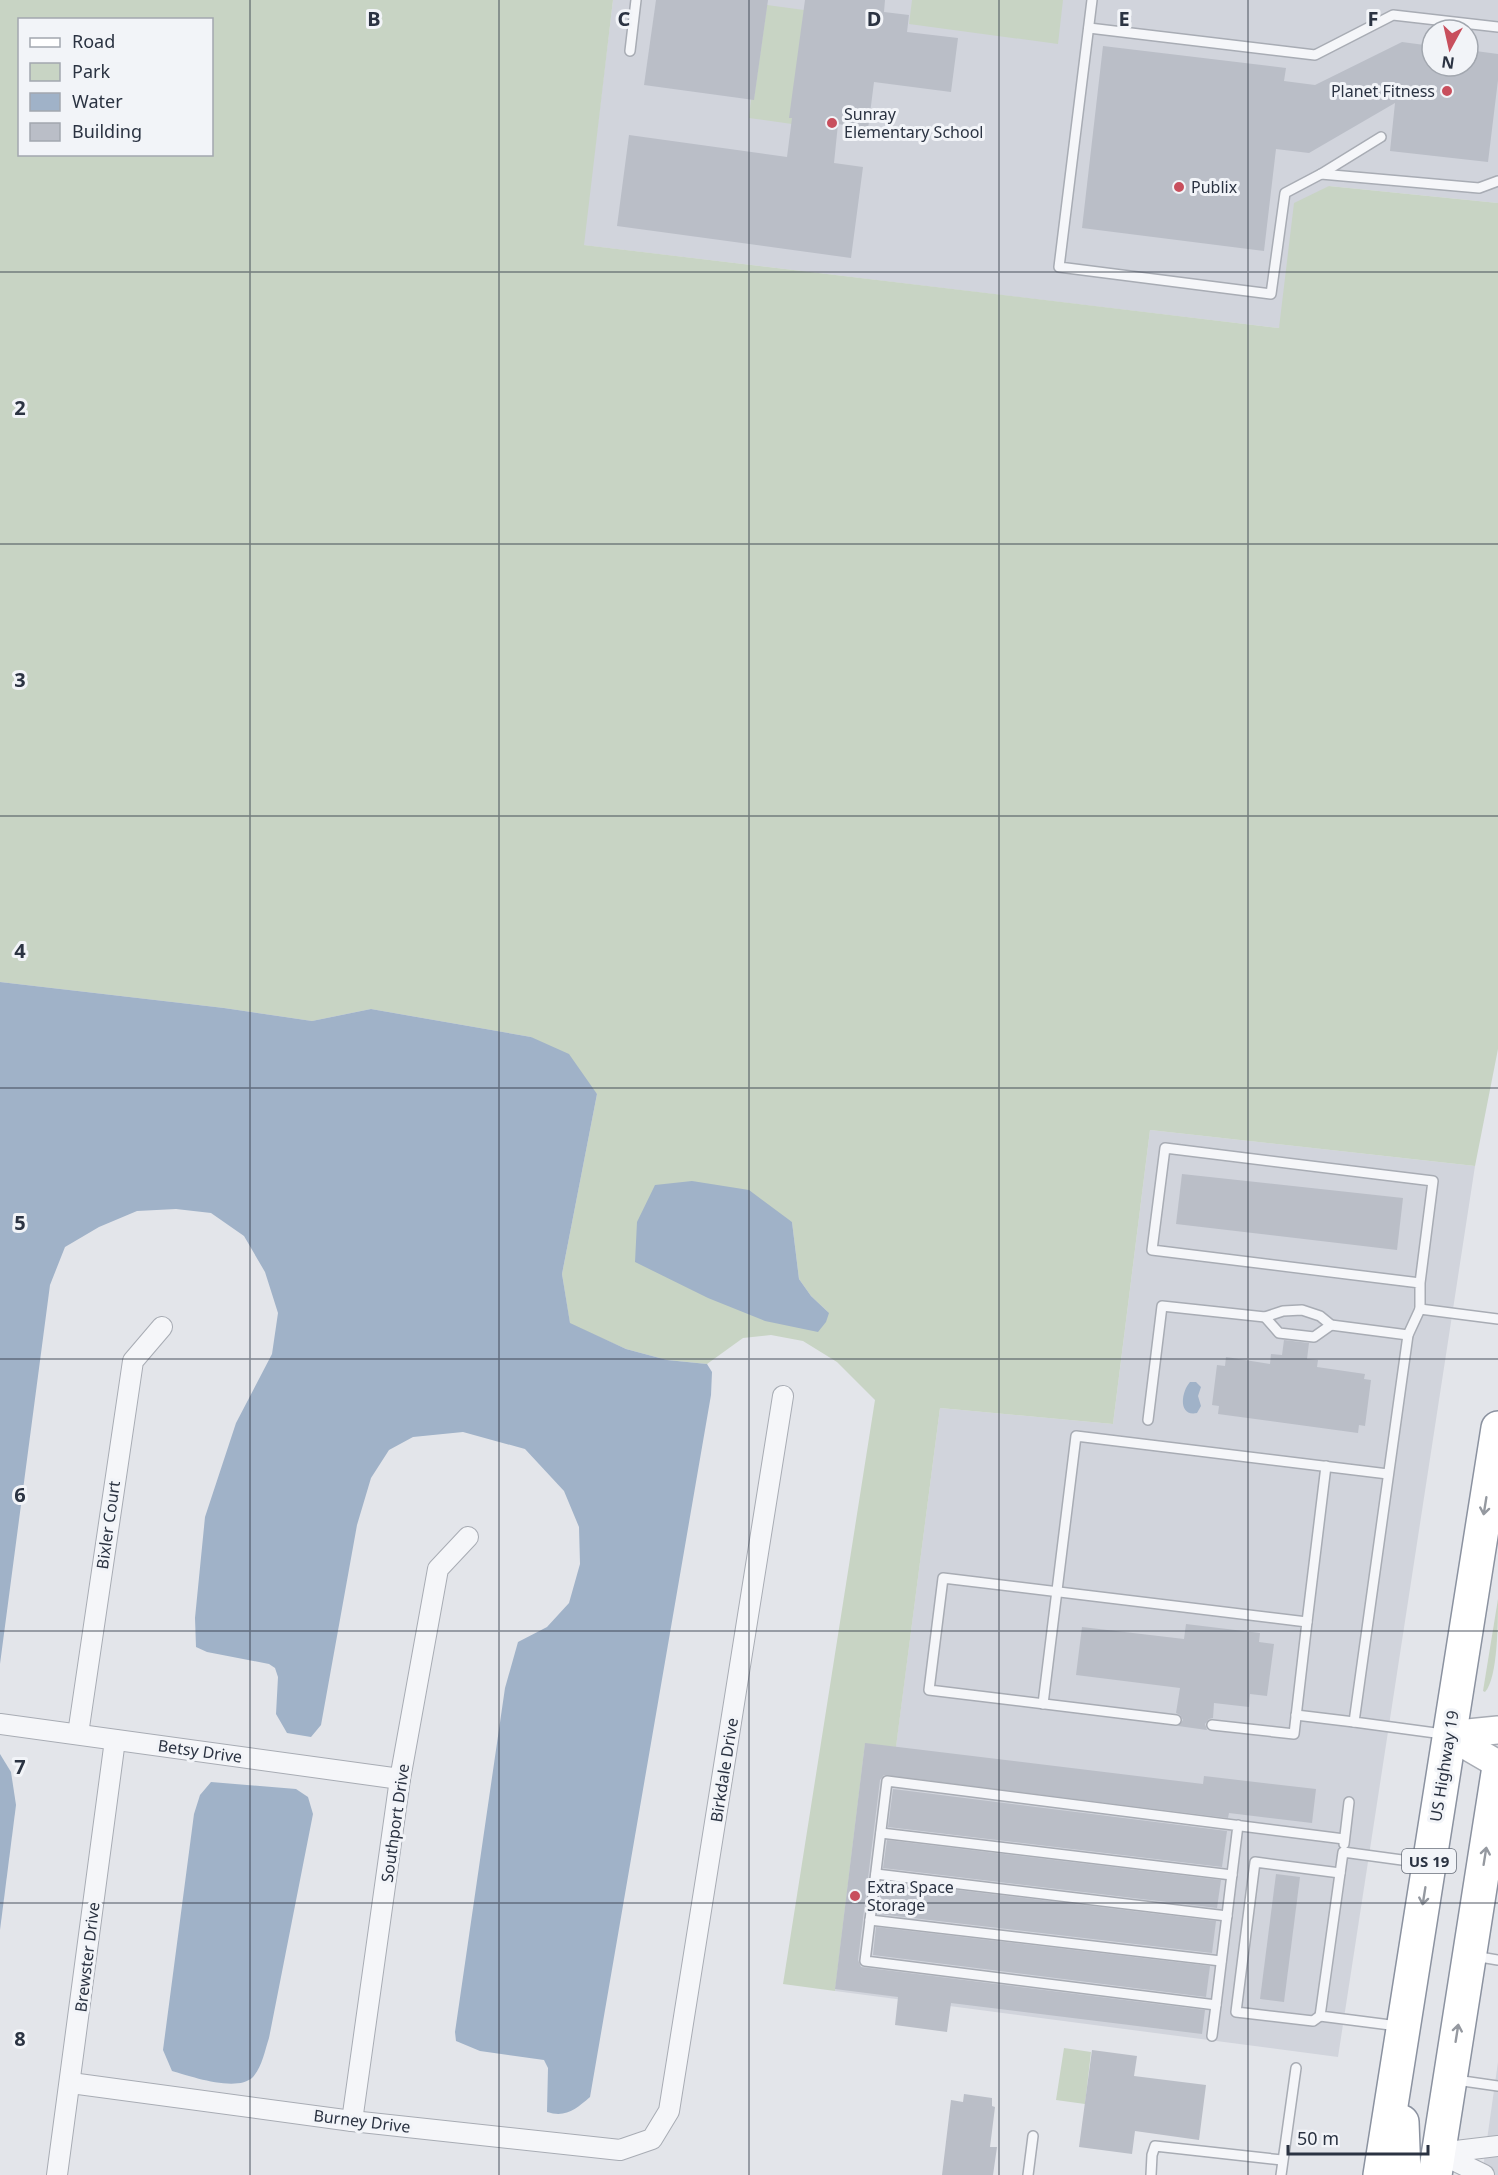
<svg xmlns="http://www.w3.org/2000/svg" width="1498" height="2175" font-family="'Noto Sans',sans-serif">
<rect width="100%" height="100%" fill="#e3e5ea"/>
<g fill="#d1d4dc" fill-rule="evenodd">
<path d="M613,0H1498V203L1329,186L1279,328L583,245ZM1432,30H1468V66H1432Z"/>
<path d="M1150,1130L1475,1166L1338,2057L835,1991L865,1743L896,1746L940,1408L1113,1424Z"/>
<path d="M1498,2062V2175H1482Z"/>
</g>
<g fill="#c8d4c4" fill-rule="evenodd">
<path d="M0,0H613L584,245L1279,328L1294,203L1329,186L1498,203V1049L1475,1166L1150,1130L1113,1424L940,1408L896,1747L865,1744L835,1991L783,1984L875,1400L837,1362L803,1341L771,1335L743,1338L707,1364L667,1360L626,1349L570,1324L562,1274L597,1094L531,1037L371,1009L312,1021L224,1008L0,982ZM20,20H212V154H20ZM655,1185L792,1222L799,1279L811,1296L829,1313Z"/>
<path d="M912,0H1063L1058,44L909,24Z"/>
<path d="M767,5L804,10L790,118H792V124L749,118L751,99H754Z"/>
<path d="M1498,1599C1498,1620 1498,1678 1485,1692L1483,1691Z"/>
<path d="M1064,2048L1091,2052L1085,2104L1056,2100Z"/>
</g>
<g fill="#a0b2c8">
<path d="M0,982L224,1008L312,1021L371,1009L531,1037L569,1054L597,1094L562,1274L570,1323L626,1349L667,1360L707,1364L712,1372L711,1395L590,2097C576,2109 566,2118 547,2112L548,2068L544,2060L480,2051L456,2041L455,2032L505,1688L518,1642L547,1627L569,1603L580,1564L579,1527L564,1491L525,1449L463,1432L413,1437L389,1450L371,1478L357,1525L321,1725L311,1737L287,1733L276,1714L278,1677L275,1668L269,1664L207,1652L196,1647L195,1618L205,1517L236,1423L272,1354L278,1313L265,1272L244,1236L211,1213L176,1209L137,1211L99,1227L65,1247L50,1285L0,1664Z"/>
<path d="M692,1181L749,1190L792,1222L799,1279L811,1296L829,1313L826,1322L818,1332L765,1321L708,1298L635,1262L637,1222L655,1185Z"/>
<path d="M1190,1382H1196L1201,1387L1198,1396L1201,1406L1197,1413C1178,1417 1181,1392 1190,1382Z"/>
<path d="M0,1754L11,1772L16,1805L0,1930Z"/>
<path d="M211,1782L296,1789L308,1797L313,1814L269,2038C265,2050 262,2067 253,2077C237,2093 190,2076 172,2071L163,2050L194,1814L200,1795Z"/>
</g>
<g fill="#babec7">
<path d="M656,0H768L754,100L644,85Z"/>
<path d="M805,0H885L884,12L909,15L907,32L958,38L951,92L874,82L868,129L838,124L834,163L863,167L851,258L617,226L629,135L787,157L792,118H789Z"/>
<path d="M1402,42L1432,46V66H1468V50L1498,54V80L1488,162L1390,151L1395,103L1309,153L1276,149L1264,251L1082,228L1103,46L1286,68L1284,81L1315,85Z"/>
<path d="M1182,1174L1403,1198L1397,1250L1176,1224Z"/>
<path d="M1284,1340L1309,1343L1307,1359L1318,1360L1317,1367L1365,1374L1364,1379L1371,1380L1365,1426L1359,1425L1358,1433L1218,1414L1219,1406L1212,1405L1217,1365L1225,1366L1226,1357L1270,1364L1271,1354L1282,1355Z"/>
<path d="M1186,1624L1260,1633L1259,1642L1274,1644L1267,1696L1250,1694L1249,1707L1214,1703L1213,1718L1209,1719L1205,1724L1207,1730L1178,1726L1183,1720L1180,1715L1176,1713L1180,1688L1076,1675L1082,1627L1184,1639Z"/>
<path d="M865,1743L1203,1784L1204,1776L1316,1789L1312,1823L1229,1813L1228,1818L884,1775L880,1780L858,1960L861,1967L1205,2010L1202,2034L951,2003L947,2032L895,2025L898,1997L835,1989Z"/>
<path d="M893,1789L1227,1831L1222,1867L888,1827Z"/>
<path d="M887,1840L1221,1880L1217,1908L883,1868Z"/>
<path d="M1276,1874L1300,1877L1284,2002L1260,1999Z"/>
<path d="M882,1881L1216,1921L1212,1953L878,1914Z"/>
<path d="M876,1927L1210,1966L1206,1997L873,1955Z"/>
<path d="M1092,2050L1137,2056L1134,2076L1206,2085L1199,2140L1135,2131L1132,2154L1079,2147Z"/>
<path d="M964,2094L992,2098V2106L995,2107L990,2147H997L993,2175H942L951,2100L963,2102Z"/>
</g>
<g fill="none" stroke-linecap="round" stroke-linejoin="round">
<defs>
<g id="lane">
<path d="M1092,0L1059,267L1271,294L1285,193L1321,174L1479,188L1498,181"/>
<path d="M1089,28L1315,55L1393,15L1498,27"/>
<path d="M630,51L636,0"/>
<path d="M1321,174L1381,137"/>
<path d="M1420,1309V1283L1433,1181L1165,1148L1152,1250L1420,1283"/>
<path d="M1265,1317L1279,1333L1314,1337L1331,1325"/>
<path d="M1148,1420L1162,1306L1265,1317L1283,1311L1302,1310L1320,1316L1331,1325L1408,1335"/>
<path d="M1307,1622L1326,1466"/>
<path d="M1043,1704L1076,1436L1388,1474"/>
<path d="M1296,1715L1354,1722"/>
<path d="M1176,1720L929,1690L943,1578L1307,1622L1294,1734L1212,1725"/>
<path d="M1443,1734L1354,1722L1408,1335L1420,1309L1498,1319"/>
<path d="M1238,1825L1216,2005L865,1961L887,1781L1344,1839"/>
<path d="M881,1833L1232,1875"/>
<path d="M1344,1844L1349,1802"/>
<path d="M876,1874L1227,1916"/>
<path d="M870,1920L1221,1961"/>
<path d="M1474,1956L1498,1960"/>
<path d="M1320,2016L1313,2021L1236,2012L1255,1862L1340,1873"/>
<path d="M1398,2026L1320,2016L1343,1852L1424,1863"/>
<path d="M1212,2036L1216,2005"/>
<path d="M1456,2080L1498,2086"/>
<path d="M1028,2175L1033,2136"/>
<path d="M1151,2175L1152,2155L1155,2146L1282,2160"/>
<path d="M1281,2175L1296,2068"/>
</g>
<g id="street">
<path d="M0,1724L400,1779"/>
<path d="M78,1734L133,1361L162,1327"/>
<path d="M71,2083L352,2121L620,2150L652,2139L669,2111L783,1396"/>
<path d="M352,2121L400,1779L438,1569L468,1537"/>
<path d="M1439,2153L1498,2146"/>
<path d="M1439,2153L1484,2175"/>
<path d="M57,2175L115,1740"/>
</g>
<g id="secondary">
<path d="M1448,1735L1498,1764"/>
<path d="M1448,1735L1498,1730"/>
</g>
<g id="highway">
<path d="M1402,2122L1404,2175"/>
<path d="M1380,2175L1498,1428"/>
<path d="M1435,2175L1498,1773"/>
</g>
</defs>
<use href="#lane" stroke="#a8acb4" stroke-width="12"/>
<use href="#street" stroke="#a8acb4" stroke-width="22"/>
<use href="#secondary" stroke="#a8acb4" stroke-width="30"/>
<use href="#highway" stroke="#8b92a0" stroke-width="36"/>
<use href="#lane" stroke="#f5f6f9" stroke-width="9"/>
<use href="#street" stroke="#f5f6f9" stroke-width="20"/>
<use href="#secondary" stroke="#fff" stroke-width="27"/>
<use href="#highway" stroke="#fff" stroke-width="33"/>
</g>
<defs><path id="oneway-shaft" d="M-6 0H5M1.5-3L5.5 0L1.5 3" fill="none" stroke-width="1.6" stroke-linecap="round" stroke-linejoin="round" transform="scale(1.5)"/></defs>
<g stroke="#9599a0">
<use href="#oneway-shaft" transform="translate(1485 1506) rotate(99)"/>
<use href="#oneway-shaft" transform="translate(1485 1856) rotate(-81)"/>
<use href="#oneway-shaft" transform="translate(1424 1896) rotate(99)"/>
<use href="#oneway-shaft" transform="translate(1457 2033) rotate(-81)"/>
</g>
<path fill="none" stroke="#2b3342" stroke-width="1.5" stroke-opacity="0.55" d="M250,0V2175M499,0V2175M749,0V2175M999,0V2175M1248,0V2175M0,272H1498M0,544H1498M0,816H1498M0,1088H1498M0,1359H1498M0,1631H1498M0,1903H1498"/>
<g fill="#c84f5d" stroke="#f2f4f8" stroke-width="2">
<circle cx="1447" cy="91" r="6"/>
<circle cx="832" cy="123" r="6"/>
<circle cx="1179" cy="187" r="6"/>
<circle cx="855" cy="1896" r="6"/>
</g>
<g text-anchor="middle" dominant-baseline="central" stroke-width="6" stroke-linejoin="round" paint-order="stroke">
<rect fill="#f2f4f8" stroke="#676d79" stroke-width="1.5" x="1402" y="1849" width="54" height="24" rx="4.5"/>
<g font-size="15" font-weight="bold" fill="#2b3342">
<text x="1429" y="1861">US 19</text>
</g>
<g font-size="16" fill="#2b3342" stroke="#f2f4f8" text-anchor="start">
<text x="1435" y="91" text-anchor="end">Planet Fitness</text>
<text x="844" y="114">Sunray<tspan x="844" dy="18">Elementary School</tspan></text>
<text x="1191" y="187">Publix</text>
<text x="867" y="1887">Extra Space<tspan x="867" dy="18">Storage</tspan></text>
</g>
<g font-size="16" fill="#2b3342" stroke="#f2f4f8">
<text transform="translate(108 1525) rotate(-82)">Bixler Court</text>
<text transform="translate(200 1751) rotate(8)">Betsy Drive</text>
<text transform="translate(1444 1766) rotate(-81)">US Highway 19</text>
<text transform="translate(724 1770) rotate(-81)">Birkdale Drive</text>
<text transform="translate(395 1823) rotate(-82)">Southport Drive</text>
<text transform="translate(87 1957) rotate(-83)">Brewster Drive</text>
<text transform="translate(362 2121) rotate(7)">Burney Drive</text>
</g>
</g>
<g font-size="20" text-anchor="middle" font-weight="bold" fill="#2b3342" stroke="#f2f4f8" stroke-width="6" stroke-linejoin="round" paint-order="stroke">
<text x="374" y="26">B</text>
<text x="624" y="26">C</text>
<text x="874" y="26">D</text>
<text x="1124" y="26">E</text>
<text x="1373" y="26">F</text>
<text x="20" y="415">2</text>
<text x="20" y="687">3</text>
<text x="20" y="958">4</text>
<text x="20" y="1230">5</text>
<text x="20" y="1502">6</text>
<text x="20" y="1774">7</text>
<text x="20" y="2046">8</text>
</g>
<rect x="18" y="18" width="195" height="138" fill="#f2f4f8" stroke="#a2a7af" stroke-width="1.5"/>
<rect x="30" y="38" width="30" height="9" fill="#ffffff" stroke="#a2a7af" stroke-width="1.5"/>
<text x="72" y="48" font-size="18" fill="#2b3342">Road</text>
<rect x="30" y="63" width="30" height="18" fill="#c8d4c4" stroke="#a2a7af" stroke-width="1.5"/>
<text x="72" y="78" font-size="18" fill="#2b3342">Park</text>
<rect x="30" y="93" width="30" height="18" fill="#a0b2c8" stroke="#a2a7af" stroke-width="1.5"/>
<text x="72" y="108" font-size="18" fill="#2b3342">Water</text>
<rect x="30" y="123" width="30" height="18" fill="#babec7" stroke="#a2a7af" stroke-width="1.5"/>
<text x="72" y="138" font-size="18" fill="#2b3342">Building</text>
<g transform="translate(1450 48) rotate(188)"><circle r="28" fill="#f2f4f8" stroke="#a2a7af" stroke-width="1.5"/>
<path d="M0-4.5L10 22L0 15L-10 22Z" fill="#c84f5d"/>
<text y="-9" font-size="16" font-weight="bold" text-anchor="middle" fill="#2b3342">N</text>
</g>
<path d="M1288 2145v9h140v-9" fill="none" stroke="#2b3342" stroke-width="3"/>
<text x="1297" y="2145" font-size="18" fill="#2b3342" stroke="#f2f4f8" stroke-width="4.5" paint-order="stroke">50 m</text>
</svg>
